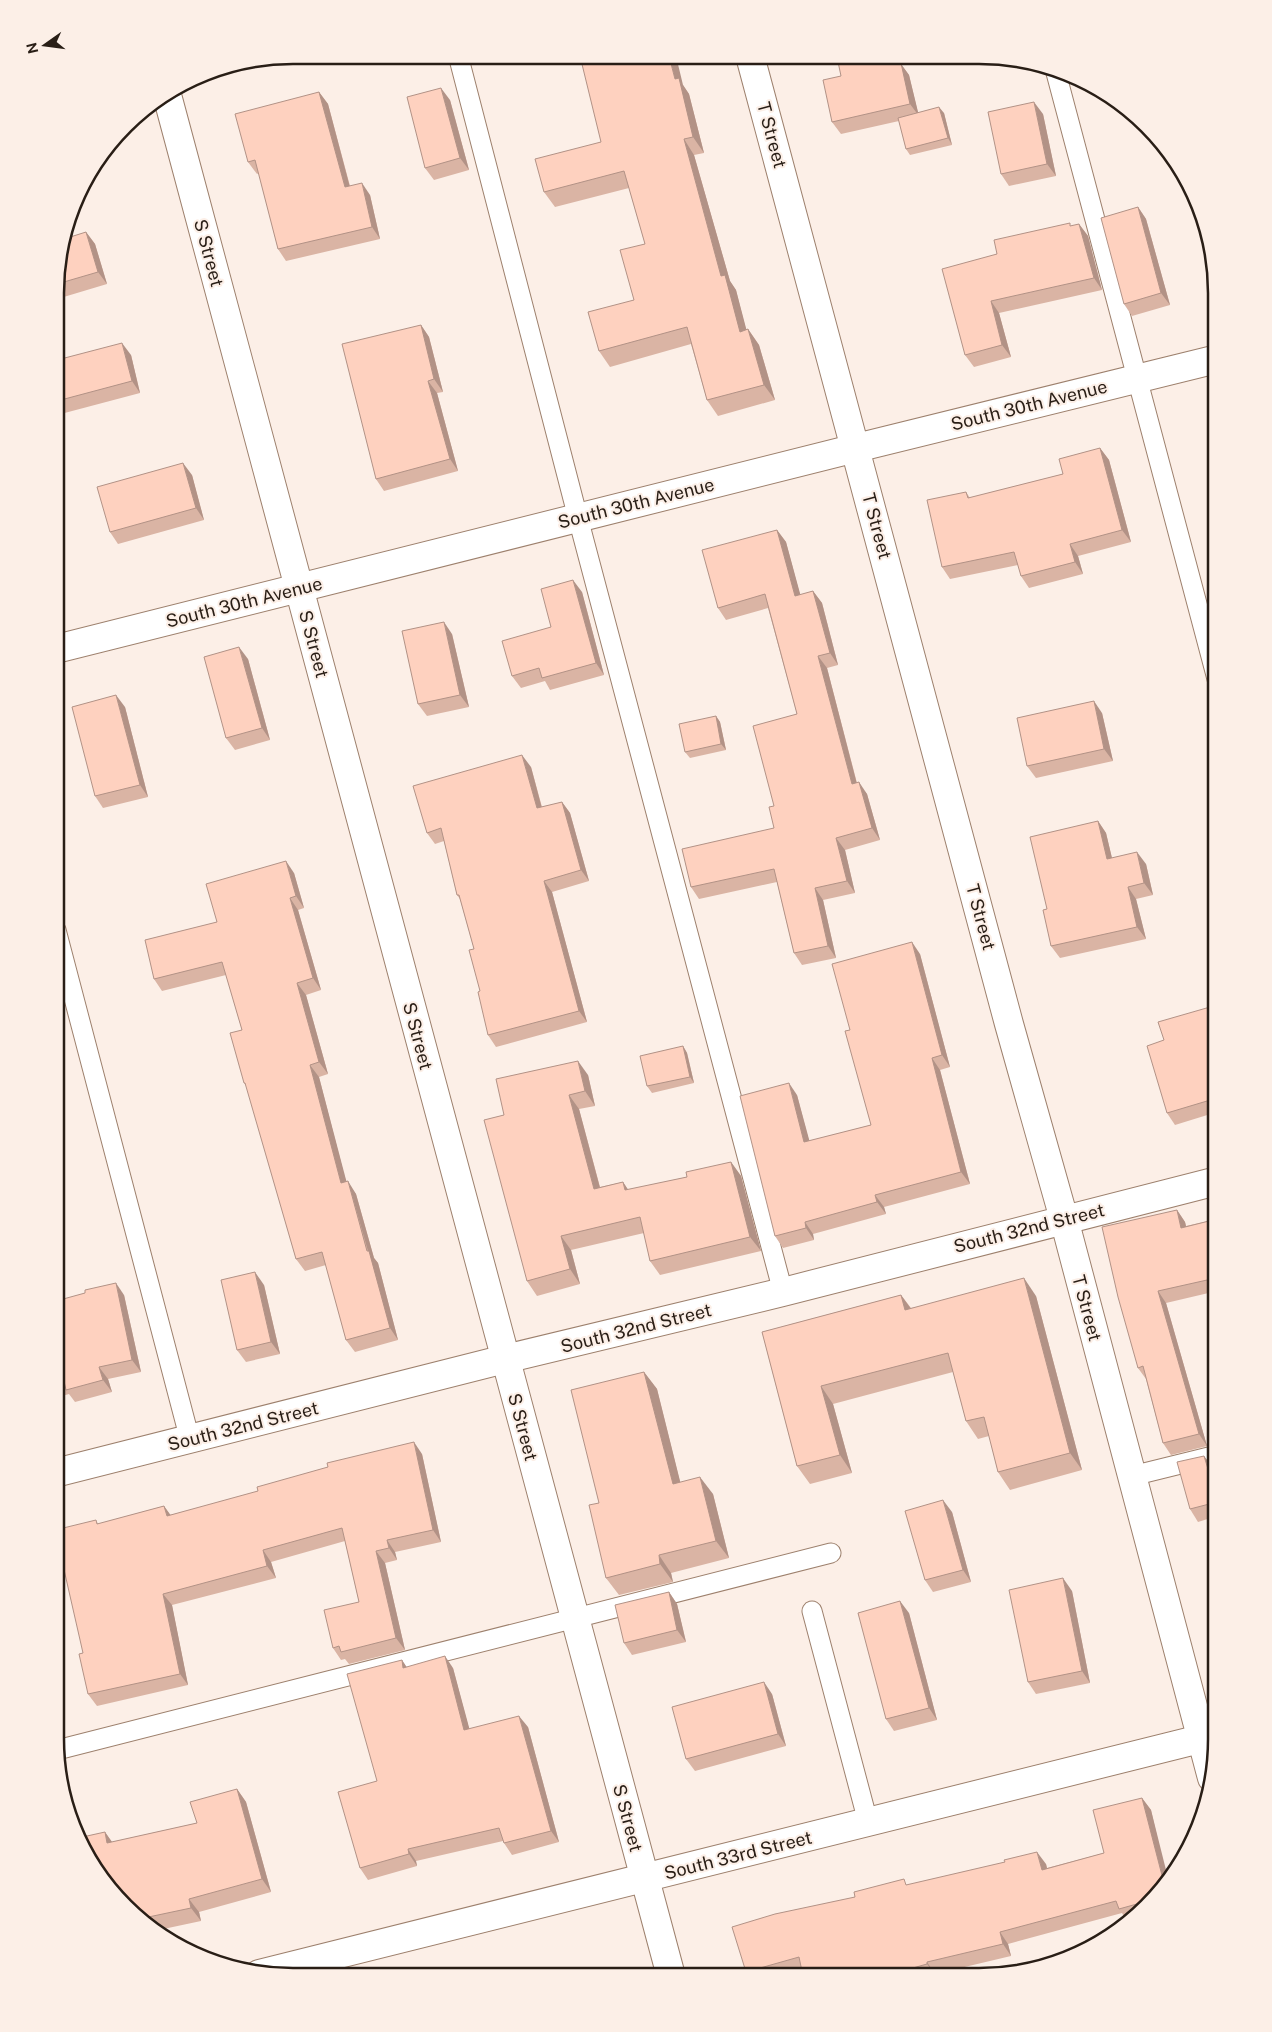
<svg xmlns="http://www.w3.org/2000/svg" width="1272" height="2032" font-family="'Public Sans',sans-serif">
<rect width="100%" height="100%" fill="#fcefe7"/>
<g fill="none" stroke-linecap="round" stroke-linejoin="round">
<defs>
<g id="lane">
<path d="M458,55L578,518L783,1292"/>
<path d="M1055,69L1217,679"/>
<path d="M56,930L190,1440"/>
<path d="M1132,1476L1217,1455"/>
<path d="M812,1611L868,1822"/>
<path d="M57,1750L831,1553"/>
</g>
<g id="street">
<path d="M750,56L1009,1024L1064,1219L1212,1778"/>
<path d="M167,95L671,1976"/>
<path d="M56,649L856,448L1217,359"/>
<path d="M55,1473L505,1359L783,1292L1217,1181"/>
<path d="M259,1974L1216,1735"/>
</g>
</defs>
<use href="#lane" stroke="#9d806d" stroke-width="21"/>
<use href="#street" stroke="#9d806d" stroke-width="30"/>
<use href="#lane" stroke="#fff" stroke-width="19"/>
<use href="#street" stroke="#fff" stroke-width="28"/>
</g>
<g fill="#dab4a4">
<path d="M901,64L909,75L918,113H944L952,145L910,155L906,149L899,121L841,134L832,122L841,76Z"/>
<path d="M683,85L689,94L704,153L694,155L730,281L736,290L746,330L748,329L759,345L775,400L718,416L707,400L691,344L610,367L599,351L634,300L645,244L629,188L555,207L544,192L601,142Z"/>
<path d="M319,92L328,104L350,186L370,195L380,239L286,261L278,249L259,173L257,174L248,162Z"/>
<path d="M450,100L469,170L434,180L425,168Z"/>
<path d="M1043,114L1056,176L1009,186L1001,174Z"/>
<path d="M1138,207L1146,219L1170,305L1132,316L1124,304Z"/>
<path d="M1079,224L1088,236L1102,290L999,313L1011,357L974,367L965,355L997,254L1072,226Z"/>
<path d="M86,232L95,244L107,284L57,299V262Z"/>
<path d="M421,325L429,337L443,392L437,393L458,471L384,491L376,479Z"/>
<path d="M131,355L140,393L57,415V360Z"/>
<path d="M1100,448L1109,460L1131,542L1078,556L1083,574L1029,588L1021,576L1018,565L950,579L942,567L966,492L970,498L1063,474Z"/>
<path d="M192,475L204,520L118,544L110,532Z"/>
<path d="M777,530L786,542L800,595L813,591L822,603L838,665L827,668L857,783L867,794L880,840L845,850L855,893L823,900L836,958L802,965L794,953L777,882L699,899L691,887L774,828V806L797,714L768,608L726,620L718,608Z"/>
<path d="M582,592L604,675L550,690L545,681L521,688L512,676L551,627Z"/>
<path d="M452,634L469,707L427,716L418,704Z"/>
<path d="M248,659L270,740L235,750L226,738Z"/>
<path d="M125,707L148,797L103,808L95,796Z"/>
<path d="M1102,713L1113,761L1036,778L1027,766Z"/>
<path d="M716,716L720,722L726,750L690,758L685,752Z"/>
<path d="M531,767L542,807L562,802L570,813L589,881L552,892L587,1022L496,1047L488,1035L480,991L474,949L460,899L457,895L444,841L435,844L427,833Z"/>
<path d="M1098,821L1106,833L1112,858L1146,864L1153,895L1136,899L1146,939L1060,958L1051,946L1047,909Z"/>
<path d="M294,873L304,908L298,910L321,990L306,995L328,1074L319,1077L346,1182L356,1194L374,1258L378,1263L398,1340L355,1352L346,1340L326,1265L305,1271L296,1259L247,1087L244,1083L242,1030L226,975L162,991L154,979Z"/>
<path d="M920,954L950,1067L940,1070L970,1184L884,1207L886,1214L813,1234L814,1240L783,1248L775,1236L797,1095L809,1141L871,1125L850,1030Z"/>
<path d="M1217,1005V1112L1175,1125L1167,1113L1164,1040Z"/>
<path d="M683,1046L687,1053L694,1083L652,1093L647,1086Z"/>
<path d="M588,1075L595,1106L579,1109L600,1187L623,1182L628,1190L687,1177L731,1162L741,1176L761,1251L660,1275L650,1261L644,1233L571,1250L580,1284L537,1296L527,1281L504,1115Z"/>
<path d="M1177,1210L1185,1222L1186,1226L1217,1219V1291L1166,1303L1207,1446L1171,1455L1163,1443L1146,1379L1138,1368Z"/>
<path d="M264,1285L280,1354L246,1362L237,1350Z"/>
<path d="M124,1295L141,1372L108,1379L112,1392L75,1402L69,1394L55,1398L56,1301Z"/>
<path d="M901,1295L911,1308L1036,1296L1082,1470L1010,1490L998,1472L989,1436L978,1439L966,1421L953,1372L833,1404L852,1473L810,1484L797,1466L762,1332Z"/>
<path d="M644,1372L657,1389L680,1482L713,1494L729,1558L671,1573L673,1582L619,1595L606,1578L599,1503Z"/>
<path d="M422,1454L441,1542L395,1552L397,1560L385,1563L405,1650L349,1664L345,1659L341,1660L333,1648L359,1602L345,1541L271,1562L276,1578L172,1605L188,1685L97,1706L88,1694L96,1520L98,1524L164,1506L170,1515Z"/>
<path d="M1204,1456L1213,1468L1217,1481V1516L1198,1522L1190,1509Z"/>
<path d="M952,1512L971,1582L933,1592L925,1580Z"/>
<path d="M1072,1591L1090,1683L1036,1694L1028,1682Z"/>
<path d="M669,1592L677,1604L686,1642L632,1655L624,1643Z"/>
<path d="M909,1613L937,1720L894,1731L886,1719Z"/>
<path d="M402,1660L406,1667L453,1668L469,1729L528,1727L559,1842L512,1855L504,1843L503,1841L416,1861L417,1866L368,1880L360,1868L377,1781Z"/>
<path d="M772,1694L786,1746L695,1771L686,1759Z"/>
<path d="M237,1789L246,1802L271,1892L199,1912L201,1921L154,1931L148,1928L104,1884L105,1832L112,1842L197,1823Z"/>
<path d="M1142,1798L1151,1810L1168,1884L1132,1920L1127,1921L1122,1913L1008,1944L1011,1956L935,1974L936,1976L932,1977L803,1976L802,1970L781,1976H749L746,1972L855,1897L908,1885L1046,1864L1047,1868L1104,1853Z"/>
</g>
<g fill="#b29286">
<path d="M669,56H676L683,85L689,94L704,153L693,137L675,79Z"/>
<path d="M894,57H899L901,64L909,75L919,116L910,104L896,64Z"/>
<path d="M441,88L450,100L469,170L460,158Z"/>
<path d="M319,92L328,104L353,199L345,187Z"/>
<path d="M1034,102L1043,114L1056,176L1047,164Z"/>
<path d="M939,107L944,113L952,145L948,138Z"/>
<path d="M684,139L694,155L730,281L736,290L751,347L740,332L721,276Z"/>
<path d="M362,183L370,195L380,239L372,227Z"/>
<path d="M1138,207L1146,219L1170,305L1161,293Z"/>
<path d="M1079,224L1088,236L1102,290L1094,278Z"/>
<path d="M86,232L95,244L107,284L98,272Z"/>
<path d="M991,301L999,313L1011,357L1002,345Z"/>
<path d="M421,325L429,337L443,392L434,379Z"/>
<path d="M748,329L759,345L775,400L764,385Z"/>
<path d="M122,343L131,355L140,393L132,381Z"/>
<path d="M428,381L437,393L458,471L450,459Z"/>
<path d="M1100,448L1109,460L1131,542L1122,530Z"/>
<path d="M183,463L192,475L204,520L196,508Z"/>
<path d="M777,530L786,542L804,608L795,596Z"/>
<path d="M1070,544L1078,556L1083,574L1075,562Z"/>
<path d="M573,580L582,592L604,675L596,663Z"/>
<path d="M813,591L822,603L838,665L830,653Z"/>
<path d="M444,622L452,634L469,707L460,695Z"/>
<path d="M239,647L248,659L270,740L262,728Z"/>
<path d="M818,656L827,668L860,796L852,784Z"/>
<path d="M116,695L125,707L148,797L140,785Z"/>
<path d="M1094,701L1102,713L1113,761L1104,749Z"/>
<path d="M716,716L720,722L726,750L721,744Z"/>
<path d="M522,755L531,767L545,820L537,808Z"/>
<path d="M859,782L867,794L880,840L872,828Z"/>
<path d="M562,802L570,813L589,881L581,870Z"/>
<path d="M1098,821L1106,833L1115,871L1107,859Z"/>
<path d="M836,838L845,850L855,893L847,881Z"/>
<path d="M1137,852L1146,864L1153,895L1144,883Z"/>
<path d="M286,861L294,873L304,908L296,896Z"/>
<path d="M544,881L552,892L587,1022L579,1011Z"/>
<path d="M1128,887L1136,899L1146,939L1137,927Z"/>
<path d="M815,888L823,900L836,958L828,946Z"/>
<path d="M290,898L298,910L321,990L313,978Z"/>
<path d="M912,942L920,954L950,1067L942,1055Z"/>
<path d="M297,983L306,995L328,1074L319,1062Z"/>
<path d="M683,1046L687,1053L694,1083L690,1077Z"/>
<path d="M932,1058L940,1070L970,1184L961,1172Z"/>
<path d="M578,1061L588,1075L595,1106L585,1091Z"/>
<path d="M310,1065L319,1077L350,1195L341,1183Z"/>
<path d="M789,1083L797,1095L813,1154L804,1142Z"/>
<path d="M569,1095L579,1109L604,1203L594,1189Z"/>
<path d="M731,1162L741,1176L761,1251L750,1237Z"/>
<path d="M348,1181L356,1194L374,1258L378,1263L398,1340L390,1328Z"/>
<path d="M623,1182L633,1197L625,1190Z"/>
<path d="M875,1195L884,1207L886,1214L877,1202Z"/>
<path d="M1177,1210L1185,1222L1189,1239L1181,1228Z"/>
<path d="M805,1222L813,1234L814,1240L806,1228Z"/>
<path d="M561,1236L571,1250L580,1284L570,1269Z"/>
<path d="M255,1272L264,1285L280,1354L271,1342Z"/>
<path d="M1024,1278L1036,1296L1082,1470L1070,1453Z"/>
<path d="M116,1283L124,1295L141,1372L132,1360Z"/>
<path d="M1158,1291L1166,1303L1207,1446L1199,1434Z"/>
<path d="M901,1295L914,1313L905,1310Z"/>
<path d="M99,1367L108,1379L112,1392L103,1380Z"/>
<path d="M644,1372L657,1389L685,1501L673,1484Z"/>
<path d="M821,1386L833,1404L852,1473L840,1455Z"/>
<path d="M414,1442L422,1454L441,1542L433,1530Z"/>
<path d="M1204,1456L1213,1468L1217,1481V1498Z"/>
<path d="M700,1477L713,1494L729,1558L716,1541Z"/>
<path d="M943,1500L952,1512L971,1582L963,1570Z"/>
<path d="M164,1506L172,1517L167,1516Z"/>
<path d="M387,1540L395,1552L397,1560L389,1548Z"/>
<path d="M263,1550L271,1562L276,1578L267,1566Z"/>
<path d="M376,1551L385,1563L405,1650L396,1638Z"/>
<path d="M659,1555L671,1573L673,1582L660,1564Z"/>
<path d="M1063,1578L1072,1591L1090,1683L1082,1671Z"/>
<path d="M669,1592L677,1604L686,1642L677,1630Z"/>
<path d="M163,1594L172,1605L188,1685L180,1674Z"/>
<path d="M900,1601L909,1613L937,1720L929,1708Z"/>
<path d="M445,1656L453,1668L473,1742L464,1730Z"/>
<path d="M402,1660L410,1672L403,1668Z"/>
<path d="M764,1682L772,1694L786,1746L778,1734Z"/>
<path d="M519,1716L528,1727L559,1842L551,1831Z"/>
<path d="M237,1789L246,1802L271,1892L262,1879Z"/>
<path d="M1142,1798L1151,1810L1169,1882L1165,1887Z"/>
<path d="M105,1832L114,1845L107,1843Z"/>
<path d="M408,1849L416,1861L417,1866L409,1854Z"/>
<path d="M1037,1852L1046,1864L1050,1882L1042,1870Z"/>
<path d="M189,1899L199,1912L201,1921L191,1908Z"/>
<path d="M1000,1932L1008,1944L1011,1956L1003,1944Z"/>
<path d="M927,1962L935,1974L936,1976L927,1964Z"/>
</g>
<g fill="#fed1bf" stroke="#b29286">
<path d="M580,56H669L675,79L679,78L693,137L684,139L721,276L725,275L740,332L748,329L764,385L707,400L687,327L599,351L588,312L634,300L620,250L645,244L624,171L544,192L535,159L601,142Z"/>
<path d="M837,57H894L896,64L901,63L910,104L832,122L823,80L841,76Z"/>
<path d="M441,88L460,158L425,168L407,97Z"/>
<path d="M319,92L345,187L362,183L372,227L278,249L255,160L248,162L235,114Z"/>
<path d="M1034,102L1047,164L1001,174L988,112Z"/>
<path d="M939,107L948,138L906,149L898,118Z"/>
<path d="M1138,207L1161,293L1124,304L1101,218Z"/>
<path d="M1070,223V226L1079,224L1094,278L991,301L1002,345L965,355L942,269L997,254L994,240Z"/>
<path d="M86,232L98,272L57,284V262L64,239Z"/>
<path d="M421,325L434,379L428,381L450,459L376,479L342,344Z"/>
<path d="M122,343L132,381L57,401V360Z"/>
<path d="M1100,448L1122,530L1070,544L1075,562L1021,576L1014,552L942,567L927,500L966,492L968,498L1063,474L1059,459Z"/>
<path d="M183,463L196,508L110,532L97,487Z"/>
<path d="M777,530L795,596L813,591L830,653L818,656L852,784L859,782L872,828L836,838L847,881L815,888L828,946L794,953L774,869L691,887L682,849L774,828L769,807L774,806L753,726L797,714L765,594L718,608L702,550Z"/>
<path d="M573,580L596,663L542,678L539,668L512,676L502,641L551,627L541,589Z"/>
<path d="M444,622L460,695L418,704L402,631Z"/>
<path d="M239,647L262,728L226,738L204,657Z"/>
<path d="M116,695L140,785L95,796L72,707Z"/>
<path d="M1094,701L1104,749L1027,766L1017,718Z"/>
<path d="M716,716L721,744L685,752L679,724Z"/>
<path d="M522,755L537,808L562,802L581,870L544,881L579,1011L488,1035L478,992L480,991L469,950L474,949L459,895H457L441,828L427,833L413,786Z"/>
<path d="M1098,821L1107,859L1137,852L1144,883L1128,887L1137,927L1051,946L1043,910L1047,909L1030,837Z"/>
<path d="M286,861L296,896L290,898L313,978L297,983L319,1062L310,1065L341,1183L348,1181L367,1251H369L390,1328L346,1340L322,1252L296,1259L245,1083H244L230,1033L242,1030L222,962L154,979L145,940L217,922L206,884Z"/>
<path d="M912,942L942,1055L932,1058L961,1172L875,1195L877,1202L805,1222L806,1228L775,1236L740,1096L789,1083L804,1142L871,1125L845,1031L850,1030L832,964Z"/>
<path d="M1217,1005V1098L1167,1113L1147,1046L1164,1040L1158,1022Z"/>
<path d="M683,1046L690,1077L647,1086L640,1056Z"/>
<path d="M578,1061L585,1091L569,1095L594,1189L623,1182L625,1190L687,1177L686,1172L731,1162L750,1237L650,1261L640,1217L561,1236L570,1269L527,1281L484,1120L504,1115L496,1079Z"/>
<path d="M1177,1210L1181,1228L1217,1219V1281L1216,1278L1158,1291L1199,1434L1163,1443L1143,1366L1138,1368L1118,1297L1102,1227Z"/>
<path d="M255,1272L271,1342L237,1350L221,1280Z"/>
<path d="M1024,1278L1070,1453L998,1472L984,1417L966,1421L948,1353L821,1386L840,1455L797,1466L762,1332L901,1295L905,1310Z"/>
<path d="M116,1283L132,1360L99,1367L103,1380L66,1390L64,1381L55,1383L56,1301L85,1293V1290Z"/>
<path d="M644,1372L673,1484L700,1477L716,1541L659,1555L660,1564L606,1578L589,1505L599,1503L571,1390Z"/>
<path d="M414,1442L433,1530L387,1540L389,1548L376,1551L396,1638L341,1652L339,1646L333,1648L324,1610L359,1602L342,1528L263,1550L267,1566L163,1594L180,1674L88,1694L79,1654L83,1653L55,1530L96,1520L97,1524L164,1506L167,1516L258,1491L257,1487L328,1467L327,1463Z"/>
<path d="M1204,1456L1217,1498V1502L1190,1509L1177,1462Z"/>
<path d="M943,1500L963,1570L925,1580L905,1511Z"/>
<path d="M1217,1547V1569L1211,1549Z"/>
<path d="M1063,1578L1082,1671L1028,1682L1009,1590Z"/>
<path d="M669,1592L677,1630L624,1643L615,1605Z"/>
<path d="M900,1601L929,1708L886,1719L858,1613Z"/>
<path d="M445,1656L464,1730L519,1716L551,1831L504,1843L499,1828L408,1849L409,1854L360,1868L338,1792L377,1781L347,1674L402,1660L403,1668Z"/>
<path d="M764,1682L778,1734L686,1759L672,1707Z"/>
<path d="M237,1789L262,1879L189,1899L191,1908L139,1919L104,1884L78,1838L105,1832L107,1843L197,1823L190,1802Z"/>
<path d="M1142,1798L1165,1887L1151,1900L1119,1909L1116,1901L1000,1932L1003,1944L927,1962V1964L881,1977H878L876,1971L852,1977L803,1976L799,1957L746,1972L732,1927L775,1914L855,1897L854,1892L904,1879L906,1885L1005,1862L1004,1860L1037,1852L1042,1870L1104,1853L1093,1810Z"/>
</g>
<g text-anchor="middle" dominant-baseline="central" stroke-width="4" stroke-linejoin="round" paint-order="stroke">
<g font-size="18" fill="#291e16" stroke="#fcefe7">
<text transform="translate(772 135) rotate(75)">T Street</text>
<text transform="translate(209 253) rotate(75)">S Street</text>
<text transform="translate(1029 405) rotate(-14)">South 30th Avenue</text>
<text transform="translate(636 503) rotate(-14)">South 30th Avenue</text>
<text transform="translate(877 526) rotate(75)">T Street</text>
<text transform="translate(244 602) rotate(-14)">South 30th Avenue</text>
<text transform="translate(314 644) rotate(75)">S Street</text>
<text transform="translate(981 917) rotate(75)">T Street</text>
<text transform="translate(418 1036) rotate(75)">S Street</text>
<text transform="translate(1029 1228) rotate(-14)">South 32nd Street</text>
<text transform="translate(1087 1308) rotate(75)">T Street</text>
<text transform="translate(636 1328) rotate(-14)">South 32nd Street</text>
<text transform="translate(243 1426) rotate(-14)">South 32nd Street</text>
<text transform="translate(523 1427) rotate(75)">S Street</text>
<text transform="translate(628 1818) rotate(75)">S Street</text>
<text transform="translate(738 1855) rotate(-14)">South 33rd Street</text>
</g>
</g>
<path d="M0 0H1272V2032H0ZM293 64H979A229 229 0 0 1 1208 293V1739A229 229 0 0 1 979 1968H293A229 229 0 0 1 64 1739V293A229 229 0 0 1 293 64Z" fill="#fcefe7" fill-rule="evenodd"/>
<path fill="none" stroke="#291e16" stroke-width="2.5" d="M293 64H979A229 229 0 0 1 1208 293V1739A229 229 0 0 1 979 1968H293A229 229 0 0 1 64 1739V293A229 229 0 0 1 293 64Z"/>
<g transform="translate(45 45) rotate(256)" stroke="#fcefe7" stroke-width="4" paint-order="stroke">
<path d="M0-4L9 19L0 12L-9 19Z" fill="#291e16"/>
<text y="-8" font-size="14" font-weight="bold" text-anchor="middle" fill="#291e16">N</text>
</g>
</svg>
